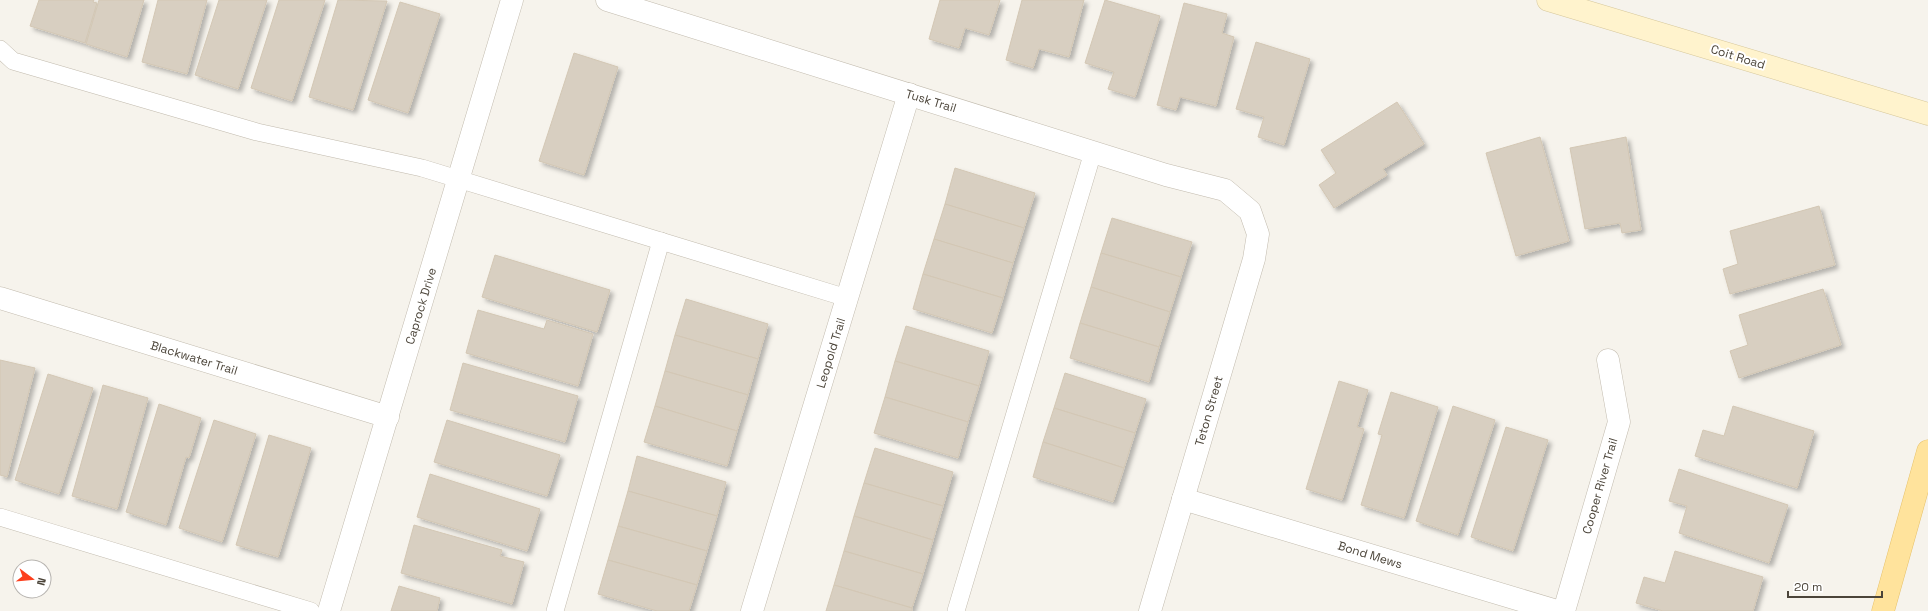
<svg xmlns="http://www.w3.org/2000/svg" width="1928" height="611" font-family="'Space Grotesk',sans-serif">
<defs>
<filter id="shadow"><feDropShadow dx="3.5" dy="3.5" stdDeviation="2" flood-color="#0004"/></filter>
</defs>
<rect width="100%" height="100%" fill="#f6f3ec"/>
<g fill="#d8cfc1" stroke="#d3c7b4" filter="url(#shadow)">
<path d="M39,0H94L93,2L97,3L85,43L30,26Z"/>
<path d="M99,0H144L127,57L86,44Z"/>
<path d="M158,0H207L187,74L142,62Z"/>
<path d="M219,0H267L238,89L195,75Z"/>
<path d="M279,0H325L292,101L251,88Z"/>
<path d="M338,0L387,1L353,110L309,97Z"/>
<path d="M940,0H1000L989,35L965,28L959,48L929,39Z"/>
<path d="M1022,0H1084L1069,57L1039,49L1033,68L1006,60Z"/>
<path d="M1105,0L1160,16L1135,97L1108,89L1114,72L1085,63Z"/>
<path d="M400,2L440,14L408,113L368,100Z"/>
<path d="M1184,3L1227,14L1222,33L1234,37L1216,106L1180,97L1176,110L1157,105Z"/>
<path d="M1256,42L1310,59L1284,145L1258,137L1264,117L1236,109Z"/>
<path d="M574,53L618,67L584,175L539,161Z"/>
<path d="M1397,102L1424,144L1383,169L1387,175L1334,208L1319,185L1336,173L1321,150Z"/>
<path d="M1540,137L1569,241L1516,256L1486,153Z"/>
<path d="M1626,137L1641,230L1622,233L1620,223L1585,229L1570,148Z"/>
<path d="M955,168L1035,193L1024,228L945,204Z"/>
<path d="M945,204L1024,228L1013,263L934,239Z"/>
<path d="M1819,206L1835,265L1730,294L1723,269L1738,264L1730,231Z"/>
<path d="M1112,218L1192,242L1181,277L1101,253Z"/>
<path d="M934,239L1013,263L1003,298L923,274Z"/>
<path d="M1101,253L1181,277L1170,312L1091,287Z"/>
<path d="M495,255L610,290L597,332L482,297Z"/>
<path d="M923,274L1003,298L992,333L913,309Z"/>
<path d="M1091,287L1170,312L1159,347L1080,323Z"/>
<path d="M1823,289L1841,345L1739,378L1730,351L1748,345L1739,315Z"/>
<path d="M686,299L768,324L758,359L675,335Z"/>
<path d="M478,310L544,329L547,320L593,334L578,386L466,353Z"/>
<path d="M1080,323L1159,347L1149,382L1070,358Z"/>
<path d="M906,326L989,351L979,386L895,361Z"/>
<path d="M675,335L758,359L748,395L665,371Z"/>
<path d="M0,360L35,368L7,477L0,475Z"/>
<path d="M895,361L979,386L968,422L885,397Z"/>
<path d="M463,363L578,396L565,442L450,410Z"/>
<path d="M665,371L748,395L737,431L655,406Z"/>
<path d="M1065,373L1146,399L1135,433L1054,408Z"/>
<path d="M48,374L93,388L59,494L15,480Z"/>
<path d="M1339,381L1368,390L1357,427L1364,429L1342,500L1306,489Z"/>
<path d="M103,385L148,398L117,509L72,496Z"/>
<path d="M1391,392L1438,407L1404,518L1361,505L1382,435L1378,434Z"/>
<path d="M885,397L968,422L958,458L874,433Z"/>
<path d="M159,404L201,418L189,458L186,457L166,525L126,512Z"/>
<path d="M655,406L737,431L727,466L644,442Z"/>
<path d="M1453,406L1495,420L1458,535L1416,521Z"/>
<path d="M1733,406L1814,431L1797,488L1695,456L1703,430L1724,436Z"/>
<path d="M1054,408L1135,433L1124,468L1043,442Z"/>
<path d="M214,420L256,434L222,542L179,528Z"/>
<path d="M447,420L560,455L547,496L434,462Z"/>
<path d="M1506,427L1548,440L1513,551L1471,537Z"/>
<path d="M269,435L311,448L278,557L236,545Z"/>
<path d="M1043,442L1124,468L1113,502L1033,477Z"/>
<path d="M875,448L953,472L943,506L864,483Z"/>
<path d="M637,456L726,482L717,516L628,491Z"/>
<path d="M1679,469L1788,505L1769,563L1679,533L1687,506L1669,501Z"/>
<path d="M430,474L540,509L527,551L417,517Z"/>
<path d="M864,483L943,506L933,540L854,516Z"/>
<path d="M628,491L717,516L707,551L618,526Z"/>
<path d="M854,516L933,540L923,574L844,551Z"/>
<path d="M414,525L502,550L500,556L524,562L512,604L401,573Z"/>
<path d="M618,526L707,551L697,585L608,560Z"/>
<path d="M844,551L923,574L912,608L834,585Z"/>
<path d="M1675,551L1763,577L1753,611H1663L1636,603L1644,577L1665,583Z"/>
<path d="M608,560L697,585L689,611H657L598,594Z"/>
<path d="M834,585L912,608V611H826Z"/>
<path d="M399,586L440,598L437,611H391Z"/>
</g>
<g fill="none" stroke-linecap="round" stroke-linejoin="round">
<defs>
<g id="service">
<path d="M0,49L13,61L257,132L422,168L847,298"/>
<path d="M0,517L311,611"/>
<path d="M555,611L661,241"/>
<path d="M956,611L1093,152"/>
</g>
<g id="minor">
<path d="M607,0L1166,175L1225,190L1250,211L1258,234L1254,259L1150,611"/>
<path d="M0,298L388,417"/>
<path d="M1183,499L1557,611"/>
<path d="M329,611L512,0"/>
<path d="M752,611L909,94"/>
<path d="M1564,611L1619,422L1608,360"/>
</g>
<path id="secondary" d="M1548,0L1928,114"/>
<path id="primary" d="M1883,611L1928,451"/>
</defs>
<use href="#service" stroke="#c2bbae" stroke-width="18"/>
<use href="#minor" stroke="#c2bbae" stroke-width="23"/>
<use href="#secondary" stroke="#d6c79b" stroke-width="23"/>
<use href="#primary" stroke="#e6c16a" stroke-width="23"/>
<use href="#service" stroke="#fff" stroke-width="17"/>
<use href="#minor" stroke="#fff" stroke-width="22"/>
<use href="#secondary" stroke="#fff3cd" stroke-width="22"/>
<use href="#primary" stroke="#ffe39c" stroke-width="22"/>
</g>
<g text-anchor="middle" dominant-baseline="central" stroke-width="4" stroke-linejoin="round" paint-order="stroke">
<g font-size="12" fill="#4b4439" stroke="#fff">
<text transform="translate(1738 57) rotate(17)">Coit Road</text>
<text transform="translate(931 101) rotate(17)">Tusk Trail</text>
<text transform="translate(421 306) rotate(-73)">Caprock Drive</text>
<text transform="translate(831 353) rotate(-73)">Leopold Trail</text>
<text transform="translate(194 358) rotate(17)">Blackwater Trail</text>
<text transform="translate(1209 411) rotate(-74)">Teton Street</text>
<text transform="translate(1600 486) rotate(-74)">Cooper River Trail</text>
<text transform="translate(1370 555) rotate(17)">Bond Mews</text>
</g>
</g>
<g transform="translate(32 579) rotate(106)"><circle r="19" fill="#ffffff" stroke="#b7b4b0"/>
<path d="M0-3L7 15L0 10L-7 15Z" fill="#fc3f1d"/>
<text y="-6" font-size="11" font-weight="bold" text-anchor="middle" fill="#4b4439">N</text>
</g>
<path d="M1788 591v6h94v-6" fill="none" stroke="#4b4439" stroke-width="2"/>
<text x="1794" y="591" font-size="12" fill="#4b4439" stroke="#ffffff" stroke-width="3" paint-order="stroke">20 m</text>
</svg>
